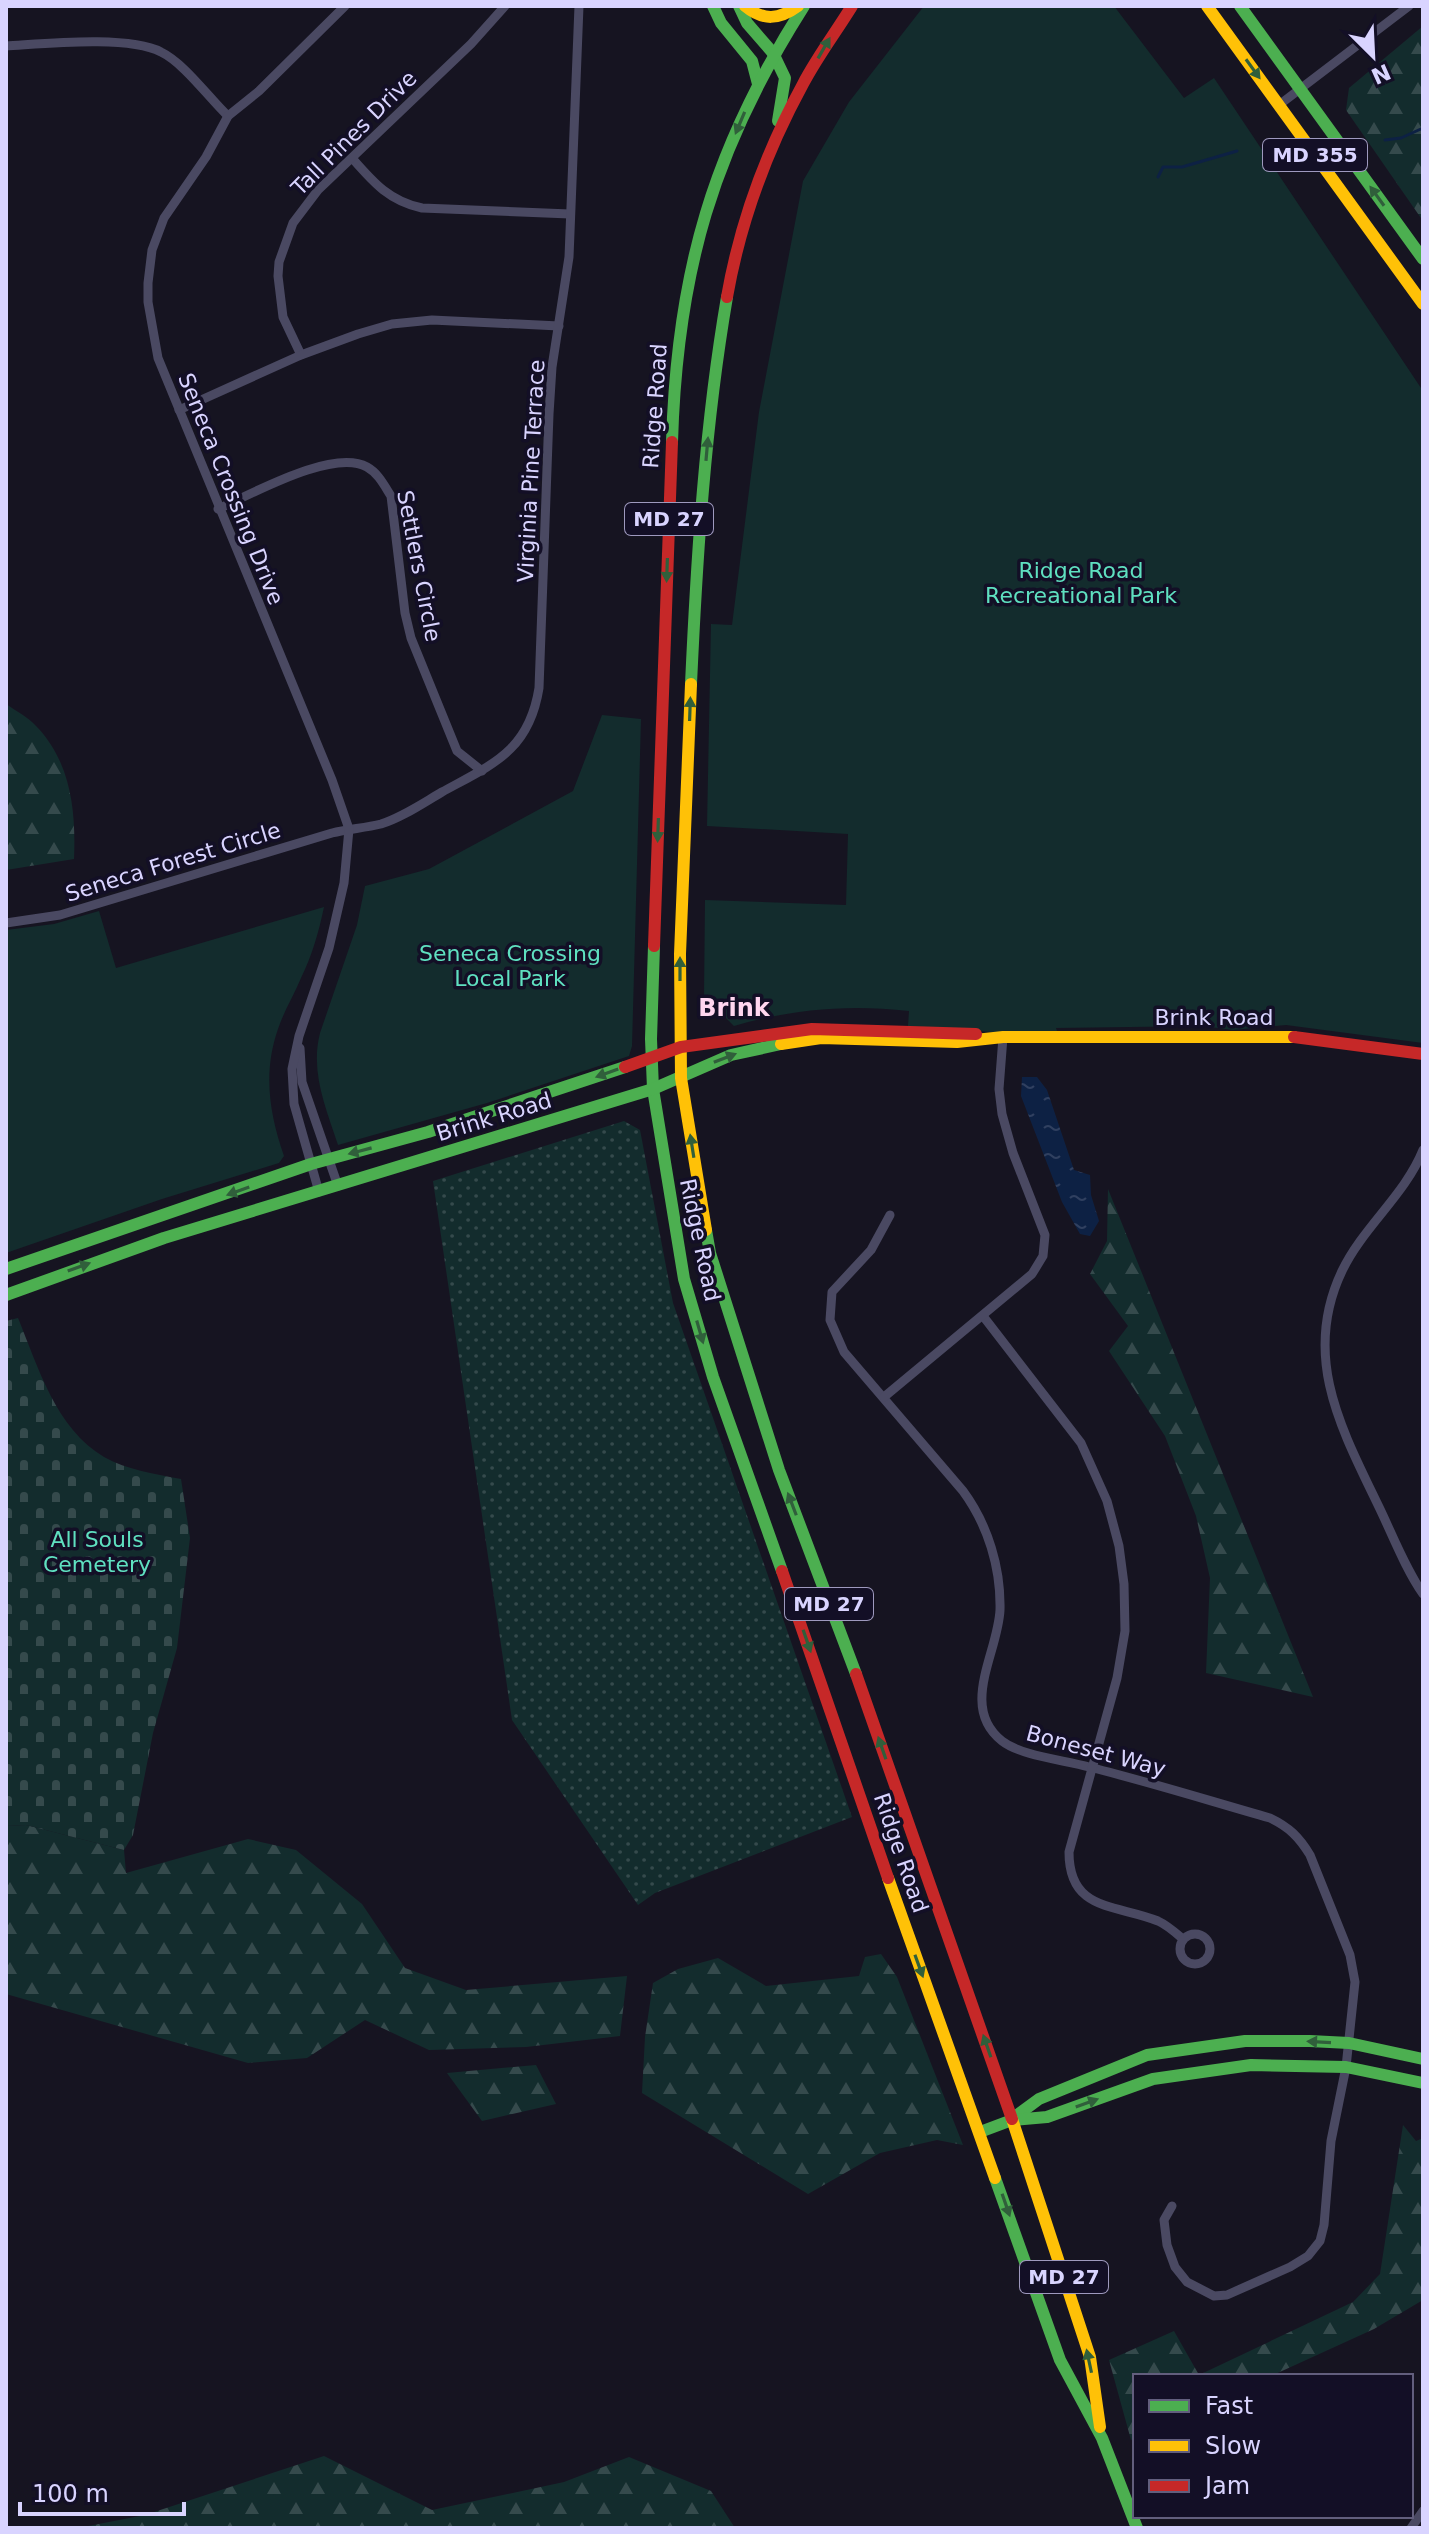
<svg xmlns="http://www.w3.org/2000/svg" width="1429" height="2534" font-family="'DejaVu Sans',sans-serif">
<defs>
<pattern id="grass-dots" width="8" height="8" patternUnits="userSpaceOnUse" patternTransform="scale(2)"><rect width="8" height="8" fill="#132c2d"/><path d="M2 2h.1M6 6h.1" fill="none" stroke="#354a4c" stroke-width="1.8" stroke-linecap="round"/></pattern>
<pattern id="forest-firs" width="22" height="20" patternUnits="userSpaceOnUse" patternTransform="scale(2)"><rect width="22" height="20" fill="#132c2d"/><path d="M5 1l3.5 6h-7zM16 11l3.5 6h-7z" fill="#354a4c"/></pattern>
<pattern id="cemetery-stones" width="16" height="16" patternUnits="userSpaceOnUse" patternTransform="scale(2)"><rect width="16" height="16" fill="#132c2d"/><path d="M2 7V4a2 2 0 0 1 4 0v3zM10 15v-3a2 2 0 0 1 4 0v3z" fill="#354a4c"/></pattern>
<pattern id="water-ripples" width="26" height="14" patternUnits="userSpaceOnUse" patternTransform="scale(2)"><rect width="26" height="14" fill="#0d2144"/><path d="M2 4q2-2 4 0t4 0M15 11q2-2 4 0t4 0" fill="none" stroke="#304060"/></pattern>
</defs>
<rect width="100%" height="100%" fill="#161421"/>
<path fill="url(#grass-dots)" d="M624,1121L640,1130L673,1303L852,1817L655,1893L638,1905L512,1720L433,1181Z"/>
<g fill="url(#forest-firs)">
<path d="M1423,26V221L1346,110L1349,88Z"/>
<path d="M6,704C16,711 28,717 36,726C71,762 76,811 74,859L6,870Z"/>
<path d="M1108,1189L1313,1697L1206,1673L1210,1578L1196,1516L1165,1436L1109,1351L1128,1326L1090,1274L1107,1241Z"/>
<path d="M26,1825L124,1850L126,1873L248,1839L296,1850L362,1904L405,1968L466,1990L627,1976L620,2036L526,2047L429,2050L365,2020L307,2058L248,2063L6,1994V1826Z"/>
<path d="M881,1954L897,1977L963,2145L937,2140L880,2153L808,2194L642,2093L645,2037L653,1983L678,1969L718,1958L766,1986L859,1976L865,1957Z"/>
<path d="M536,2065L556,2104L482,2121L447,2073Z"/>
<path d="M1403,2125L1416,2141L1423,2138V2300L1374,2329L1271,2376H1135V2438L1131,2440L1109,2360L1174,2331L1199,2375L1353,2302L1380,2274Z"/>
<path d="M324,2456L432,2510L564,2482L629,2457L711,2491L735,2528H78L145,2515Z"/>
</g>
<path fill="url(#cemetery-stones)" d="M18,1318C38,1367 56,1429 104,1457C127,1470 155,1474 181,1479L190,1538L177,1648L153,1733L133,1835L124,1850L26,1825L6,1826V1321Z"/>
<g fill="#132c2d">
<path d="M924,6H1114L1184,98L1214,78L1423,391V1043L1286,1025L1233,1030L1203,1026L1056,1028L1059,1037L908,1026L909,1011C848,1004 792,1009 734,1026L704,996L705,900L846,905L848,834L707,826L711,624L732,625L759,412L803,181L849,102Z"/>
<path d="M602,715L641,719L632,1046L629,1056L487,1103L338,1145C326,1108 310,1072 320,1033L357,925L365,886L429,869L573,791Z"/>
<path d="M324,907C319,931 312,956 301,978C294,995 284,1011 278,1029C263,1072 269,1113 284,1156L279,1163L162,1199L6,1253V930L54,924L99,911L116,968Z"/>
</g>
<path fill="url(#water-ripples)" d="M1022,1077H1037L1047,1090L1074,1170L1090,1175L1091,1195L1099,1221L1090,1236L1080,1234L1062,1202L1021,1096Z"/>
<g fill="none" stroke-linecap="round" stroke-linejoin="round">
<g stroke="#0d2144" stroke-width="3">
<path d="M1385,140L1401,138L1423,128"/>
<path d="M1158,177L1163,167H1182L1237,151"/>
</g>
<g stroke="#4a4962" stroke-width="9">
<path d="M6,46C43,44 128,35 161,52C184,63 209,98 228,116"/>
<path d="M1279,105L1409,6"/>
<path d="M352,158C373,182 389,201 422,208L570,214"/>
<path d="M301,355L283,317L278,276L279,262L293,223L318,190L471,44L505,6"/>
<path d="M179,410L301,355L358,334L392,324L432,320L559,326"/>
<path d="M218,509C252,494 333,448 367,467C378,473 384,485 391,496L405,613L411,638L457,751L482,771"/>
<path d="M6,923L60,915L332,833C348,829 365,828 381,824C403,817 423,803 442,792C493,764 529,751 539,688L549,414L552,367L569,257L579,6"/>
<path d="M300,1048L302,1082L338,1186"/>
<path d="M1423,1150C1405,1195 1363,1227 1342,1271C1301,1357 1342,1430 1379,1507C1393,1536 1405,1568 1423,1594"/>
<path d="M319,1192L294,1104L292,1069L299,1036L329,948L344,883L349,829L332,780L158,358L148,302V283L152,250L164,218L206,157L228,116L259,91L345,6"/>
<path d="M890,1215L871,1250L832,1292L830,1320L844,1352L963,1491C988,1525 1001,1568 1000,1610C998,1653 959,1707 1002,1741C1021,1756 1065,1760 1089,1767C1150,1782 1210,1801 1270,1818C1289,1827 1299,1837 1310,1855L1350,1955L1355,1982L1346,2067L1331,2141L1324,2225L1320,2241L1308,2256L1290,2267L1227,2295L1214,2296L1187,2282L1175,2267L1167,2245L1164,2220L1172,2206"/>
<path d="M983,1316L1081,1443L1107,1501L1119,1546L1124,1584L1125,1631L1117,1678L1069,1852C1069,1912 1116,1904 1158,1921C1167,1925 1176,1933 1183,1939"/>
<path d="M884,1397L1032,1274L1043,1256L1045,1235L1013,1153L1002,1114L999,1089L1003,1037"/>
<circle cx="1195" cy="1949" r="15"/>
<path d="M1411,2528L1423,2511"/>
</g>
<g stroke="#4caf50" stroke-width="12">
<path d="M713,6L721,23L752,61L758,84"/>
<path d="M739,6L747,23L773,53"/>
<path d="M1240,6L1423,259"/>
<path d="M773,53L785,78L778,121"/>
<path d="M672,442C677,272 713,149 804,6"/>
<path d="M691,684C697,554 705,425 727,297"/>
<path d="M654,946L651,1039L653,1089L684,1279L713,1377L782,1571"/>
<path d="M706,1230L710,1253L779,1470L856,1674"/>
<path d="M6,1269L311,1164L428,1132L625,1067"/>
<path d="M6,1295L164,1238L653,1089L731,1055L781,1044"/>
<path d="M1012,2119L1039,2099L1147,2055L1245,2041H1310L1349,2043L1423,2059"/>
<path d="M980,2132L1012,2120L1047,2117L1153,2079L1251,2065L1346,2067L1423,2083"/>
<path d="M995,2178L1060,2360L1102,2438L1137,2528"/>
</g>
<g stroke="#ffc107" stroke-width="12">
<path d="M745,6C763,21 779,20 798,6"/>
<path d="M1207,6L1423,304"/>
<path d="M691,684L680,954L681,1078L706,1230"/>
<path d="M781,1044L821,1038L957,1042L1003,1037H1294"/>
<path d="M888,1878L995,2178"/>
<path d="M1012,2119L1090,2357L1100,2427"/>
</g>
<g stroke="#c62828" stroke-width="12">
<path d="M727,297C740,223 767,150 803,84C817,57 836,32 852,6"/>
<path d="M654,946L672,442"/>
<path d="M1294,1037L1423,1054"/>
<path d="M625,1067L681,1047L812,1029L976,1034"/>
<path d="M782,1571L888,1878"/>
<path d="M856,1674L1012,2119"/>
</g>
</g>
<defs><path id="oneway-solid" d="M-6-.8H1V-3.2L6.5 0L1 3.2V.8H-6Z" transform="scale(2)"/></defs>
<g fill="#305f3b">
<use href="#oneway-solid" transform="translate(824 48) rotate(-60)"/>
<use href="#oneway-solid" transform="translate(1253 69) rotate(54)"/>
<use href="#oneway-solid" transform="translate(740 123) rotate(113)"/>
<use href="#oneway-solid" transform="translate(1377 196) rotate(-126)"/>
<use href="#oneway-solid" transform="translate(707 449) rotate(-85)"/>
<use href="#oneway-solid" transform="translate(667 570) rotate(92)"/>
<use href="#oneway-solid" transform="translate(690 709) rotate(-88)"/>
<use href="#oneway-solid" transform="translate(658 830) rotate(92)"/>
<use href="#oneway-solid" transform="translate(680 969) rotate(-90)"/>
<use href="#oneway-solid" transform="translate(725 1058) rotate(-21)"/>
<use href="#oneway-solid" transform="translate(607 1073) rotate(160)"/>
<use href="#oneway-solid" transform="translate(692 1146) rotate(-99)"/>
<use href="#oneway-solid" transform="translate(360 1151) rotate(165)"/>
<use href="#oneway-solid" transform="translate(238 1191) rotate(160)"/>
<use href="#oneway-solid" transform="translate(79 1267) rotate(-20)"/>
<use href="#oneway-solid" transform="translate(700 1332) rotate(74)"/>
<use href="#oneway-solid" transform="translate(792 1504) rotate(-111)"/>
<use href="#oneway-solid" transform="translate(807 1641) rotate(71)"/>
<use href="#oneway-solid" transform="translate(882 1748) rotate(-109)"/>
<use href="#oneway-solid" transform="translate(919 1966) rotate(70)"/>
<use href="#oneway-solid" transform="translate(1319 2042) rotate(-177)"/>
<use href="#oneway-solid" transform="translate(987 2046) rotate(-109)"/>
<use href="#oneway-solid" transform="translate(1087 2103) rotate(-20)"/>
<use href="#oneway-solid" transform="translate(1006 2205) rotate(71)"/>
<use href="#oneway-solid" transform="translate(1089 2361) rotate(-102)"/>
</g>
<g text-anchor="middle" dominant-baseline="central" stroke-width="7" stroke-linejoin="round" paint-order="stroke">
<g fill="#130f26" stroke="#9e99be" stroke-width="2">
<rect x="1263" y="139" width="104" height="32" rx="6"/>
<rect x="625" y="503" width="88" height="32" rx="6"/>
<rect x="785" y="1588" width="88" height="32" rx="6"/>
<rect x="1020" y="2261" width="88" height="32" rx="6"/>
</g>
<g font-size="20" font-weight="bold" fill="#d9d4ff">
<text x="1315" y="155">MD 355</text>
<text x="669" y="519">MD 27</text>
<text x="829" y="1604">MD 27</text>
<text x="1064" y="2277">MD 27</text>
</g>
<g font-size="22" fill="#d9d4ff" stroke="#130f26">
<text transform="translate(354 133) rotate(-45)">Tall Pines Drive</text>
<text transform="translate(655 406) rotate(-86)">Ridge Road</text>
<text transform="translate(531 471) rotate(-87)">Virginia Pine Terrace</text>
<text transform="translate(231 489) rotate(68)">Seneca Crossing Drive</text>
<text transform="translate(419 566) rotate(79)">Settlers Circle</text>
<text transform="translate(173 862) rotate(-17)">Seneca Forest Circle</text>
<text x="1214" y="1017">Brink Road</text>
<text transform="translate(494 1117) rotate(-17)">Brink Road</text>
<text transform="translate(700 1240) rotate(78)">Ridge Road</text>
<text transform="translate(1096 1751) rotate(15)">Boneset Way</text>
<text transform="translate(901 1853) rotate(71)">Ridge Road</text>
</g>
<g font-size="22" fill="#5fe0c0" stroke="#130f26">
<text x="1081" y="570">Ridge Road<tspan x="1081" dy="25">Recreational Park</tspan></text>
<text x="510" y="953">Seneca Crossing<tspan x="510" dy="25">Local Park</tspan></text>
<text x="97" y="1539">All Souls<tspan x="97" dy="25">Cemetery</tspan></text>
</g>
<g font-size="24" font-weight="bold" fill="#ffd6f0" stroke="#130f26">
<text x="734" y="1008">Brink</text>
</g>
</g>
<rect width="1429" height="2534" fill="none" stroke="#d9d4ff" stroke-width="16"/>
<rect x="1133" y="2374" width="280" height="144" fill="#130f26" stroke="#625e7d" stroke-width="2"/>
<rect x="1149" y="2400" width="40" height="12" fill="#4caf50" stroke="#625e7d" stroke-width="2"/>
<text x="1205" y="2414" font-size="24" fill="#d9d4ff">Fast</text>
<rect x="1149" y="2440" width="40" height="12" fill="#ffc107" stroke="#625e7d" stroke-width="2"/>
<text x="1205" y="2454" font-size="24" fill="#d9d4ff">Slow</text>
<rect x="1149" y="2480" width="40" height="12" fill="#c62828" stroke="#625e7d" stroke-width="2"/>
<text x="1205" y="2494" font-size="24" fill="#d9d4ff">Jam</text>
<g transform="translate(1373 56) rotate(156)" stroke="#130f26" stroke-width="6" paint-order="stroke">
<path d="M0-6L14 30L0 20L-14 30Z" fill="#d9d4ff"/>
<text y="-12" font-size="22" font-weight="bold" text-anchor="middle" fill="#d9d4ff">N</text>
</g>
<path d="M20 2502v12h164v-12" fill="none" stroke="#d9d4ff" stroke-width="4"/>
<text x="32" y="2502" font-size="24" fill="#d9d4ff" stroke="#130f26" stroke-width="6" paint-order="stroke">100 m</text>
</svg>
